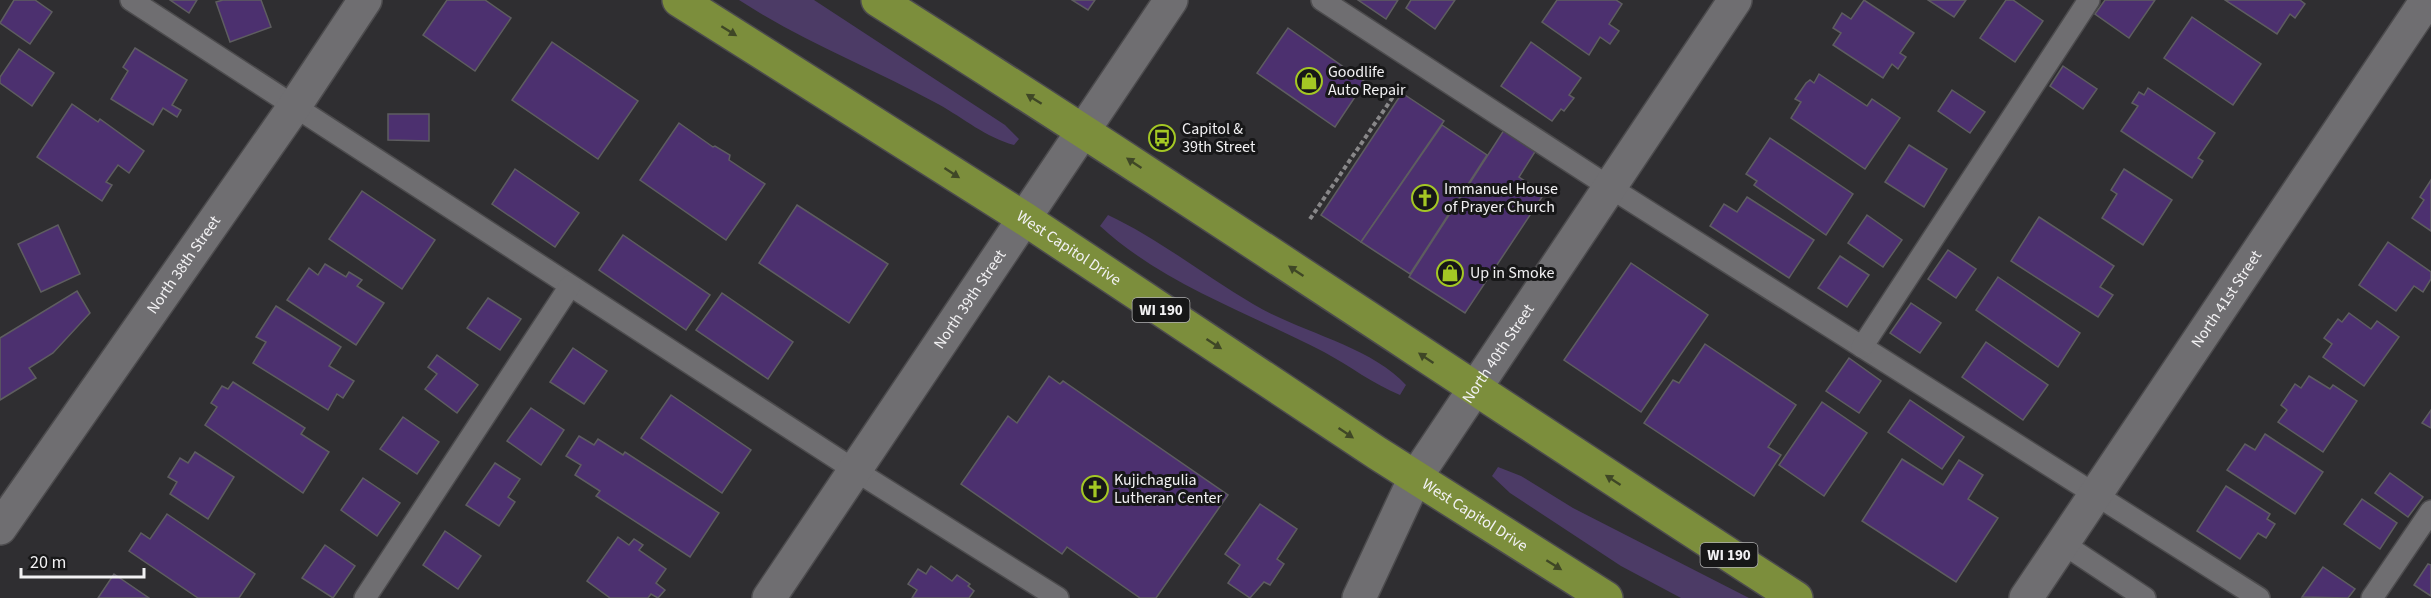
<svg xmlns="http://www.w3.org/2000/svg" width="2431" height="598" font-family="'Source Sans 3',sans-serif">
<rect width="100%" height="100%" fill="#2f2e31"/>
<g fill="#4c3b66">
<path d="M739,0H814L1005,125L1019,139L1014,145C985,137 965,119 938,104C872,68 802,41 739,0Z"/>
<path d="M1108,215C1159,239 1204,275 1253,304C1299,332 1371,346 1406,385L1400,395C1373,384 1350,366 1324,352C1249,313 1163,284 1100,226Z"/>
<path d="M1498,467L1521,476L1573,508L1749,598H1681L1621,566L1510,493L1492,476Z"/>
</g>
<g fill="#4c306f" stroke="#5e5d60" stroke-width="1.5">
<path d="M14,0H35L52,12L30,44L0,23Z"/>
<path d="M170,0H197L189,13Z"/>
<path d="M223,0H261L271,27L230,42L216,2Z"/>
<path d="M447,0H485L511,18L475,71L423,35Z"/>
<path d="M1072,0H1095L1088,10Z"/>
<path d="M1358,0H1398L1386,19Z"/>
<path d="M1411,0H1455L1435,29L1406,8Z"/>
<path d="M1557,0H1616L1622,4L1609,24L1619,31L1610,44L1600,37L1589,55L1542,22Z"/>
<path d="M1864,0L1914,33L1900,53L1906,57L1898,69L1892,64L1883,78L1833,45L1841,33L1833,28L1842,13L1851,19Z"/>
<path d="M1928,0H1966L1954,17Z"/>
<path d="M2006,0H2013L2043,21L2015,62L1980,38Z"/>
<path d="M2105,0H2155L2129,38L2095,14Z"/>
<path d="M2225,0H2300L2305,4L2295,18L2290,14L2277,34Z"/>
<path d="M2192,17L2261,64L2233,105L2164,58Z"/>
<path d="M1288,28L1365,82L1335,127L1257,73Z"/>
<path d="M552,42L638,101L598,159L512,100Z"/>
<path d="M1531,42L1581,78L1569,95L1574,98L1564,111L1561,109L1552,121L1501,86Z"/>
<path d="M135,48L187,80L172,105L181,110L177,117L163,108L153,125L111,99L128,71L123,67Z"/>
<path d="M19,49L54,73L32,106L0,83V77Z"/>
<path d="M2063,66L2097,89L2083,109L2050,86Z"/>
<path d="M1819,74L1867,106L1872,99L1900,118L1865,169L1791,118L1801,102L1795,99L1806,83L1810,80L1814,83Z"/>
<path d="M2148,88L2215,133L2198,158L2203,161L2192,178L2121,131L2138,106L2132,103L2139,92L2144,95Z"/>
<path d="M1952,90L1985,112L1970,133L1938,111Z"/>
<path d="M1402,93L1444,121L1361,242L1321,215Z"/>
<path d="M72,104L98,122L100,119L144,151L129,173L118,165L106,182L112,185L102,201L37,157Z"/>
<path d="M388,114H429V141L388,140Z"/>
<path d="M679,123L713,147L715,146L730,155L729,160L765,184L726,240L640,180Z"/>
<path d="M1442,125L1487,155L1410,274L1361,242Z"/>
<path d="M1506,127L1538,147L1519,177L1544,194L1465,313L1409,277Z"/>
<path d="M1770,138L1853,194L1826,235L1754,185L1757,181L1746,174Z"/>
<path d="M1909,145L1947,169L1924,207L1885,182Z"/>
<path d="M515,169L579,213L555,247L492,204Z"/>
<path d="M2124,169L2172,200L2143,245L2102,218L2117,194L2111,190Z"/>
<path d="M2431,180V231L2412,218L2424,200L2420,197Z"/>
<path d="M362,191L435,240L402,289L329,239Z"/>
<path d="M1747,197L1814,240L1789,278L1710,226L1724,204L1737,212Z"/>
<path d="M797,205L888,264L849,323L759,263Z"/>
<path d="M1867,215L1902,240L1883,267L1848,243Z"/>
<path d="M2039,217L2114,266L2100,287L2113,295L2098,317L2011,261Z"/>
<path d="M58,225L80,274L41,292L18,244Z"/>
<path d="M623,235L710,295L686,330L599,270Z"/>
<path d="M2388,242L2431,272V279L2423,292L2414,286L2396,311L2359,285Z"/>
<path d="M1948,250L1976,269L1956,298L1928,279Z"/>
<path d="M1840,256L1869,275L1847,307L1818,288Z"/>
<path d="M1631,263L1708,315L1641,412L1564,360Z"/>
<path d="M325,264L346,277L349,272L362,280L357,286L384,303L356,345L287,300L309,268L318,275Z"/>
<path d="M1998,277L2080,333L2058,367L1976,310Z"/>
<path d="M77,291L90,313L53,353L29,368L36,378L0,400V338Z"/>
<path d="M722,293L793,342L768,379L696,330Z"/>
<path d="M488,298L521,319L500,350L467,328Z"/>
<path d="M1911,303L1941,323L1920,353L1890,333Z"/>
<path d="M276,306L341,347L329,366L354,381L343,398L337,394L328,410L253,363L266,342L256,337Z"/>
<path d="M2349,313L2371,329L2377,321L2399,337L2364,386L2323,357L2332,344L2324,338L2338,319L2342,322Z"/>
<path d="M1986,342L2048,385L2023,420L1962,377Z"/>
<path d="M1705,344L1796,405L1768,447L1781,455L1754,496L1644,423L1673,380L1679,383Z"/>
<path d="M573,348L607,371L584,404L550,382Z"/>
<path d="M437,355L478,385L457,413L425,389L437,374L428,367Z"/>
<path d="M1849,358L1881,381L1859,413L1826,391Z"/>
<path d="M1049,376L1060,384L1063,381L1228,495L1156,598H1140L1067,547L1062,554L961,484L1008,416L1017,423Z"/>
<path d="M2309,376L2330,389L2333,385L2357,401L2323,452L2278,422L2287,410L2281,405L2295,384L2301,388Z"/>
<path d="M233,382L305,428L301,434L329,452L303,493L205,425L217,407L211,403L222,386L228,389Z"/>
<path d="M671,395L751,450L722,493L641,438Z"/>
<path d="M1910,400L1964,437L1942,469L1888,432Z"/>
<path d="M1822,402L1867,433L1824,496L1779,465Z"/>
<path d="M531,408L564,430L541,465L507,441Z"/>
<path d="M2431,410V428L2422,423Z"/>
<path d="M403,417L439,442L417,474L380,449Z"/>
<path d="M2265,434L2323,472L2295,514L2227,470L2245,444L2255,450Z"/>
<path d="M579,436L594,445L598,439L623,455L625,452L719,513L690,557L596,496L600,491L575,475L581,465L566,456Z"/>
<path d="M195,452L234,477L208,519L170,494L177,482L168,477L180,458L188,463Z"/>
<path d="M1902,459L1943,485L1959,460L1983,475L1968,499L1998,518L1956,582L1862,521Z"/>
<path d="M495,463L520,479L508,497L515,502L499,526L466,505Z"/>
<path d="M2390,473L2423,497L2408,517L2375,493Z"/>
<path d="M363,478L400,503L377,536L341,510Z"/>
<path d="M2226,486L2270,514L2267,519L2275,524L2266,538L2258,533L2240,559L2197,531Z"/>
<path d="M2362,499L2397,523L2380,549L2344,524Z"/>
<path d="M1260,504L1297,529L1277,559L1284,564L1270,585L1264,582L1250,598L1228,583L1240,565L1225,554Z"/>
<path d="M167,514L255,574L239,598H198L129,551L141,533L150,539Z"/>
<path d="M445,531L481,556L458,589L423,565Z"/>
<path d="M618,537L629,545L634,539L643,545L639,550L666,569L656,583L665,590L658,598L651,594L648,598H610L587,581Z"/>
<path d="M325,545L355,566L333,598L302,578Z"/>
<path d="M2428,564L2431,565V596L2414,585Z"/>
<path d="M931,566L952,581L957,575L970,584L968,586L974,591L969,598H912L917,590L908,584L918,569L926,574Z"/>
<path d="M2323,567L2355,589L2348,598L2302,597Z"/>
<path d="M114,574L149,598H98Z"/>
</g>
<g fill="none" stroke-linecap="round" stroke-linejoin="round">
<defs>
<g id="lane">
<path d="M131,0L856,471L1058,598"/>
<path d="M1322,0L1611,188L2259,598"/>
<path d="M1862,347L2089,0"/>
<path d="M2062,543L2145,598"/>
<path d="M365,598L570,286"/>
<path d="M2372,598L2431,511"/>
</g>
<g id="street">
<path id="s1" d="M0,528L294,107L365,0"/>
<path id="s2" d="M769,598L1171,0"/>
<path id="s3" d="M1359,598L1415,478L1735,0"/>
<path id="s4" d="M2026,598L2427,0"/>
</g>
<g id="primary">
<path id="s5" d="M679,0L1025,219L1377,453L1606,598"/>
<path d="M878,0C1187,195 1489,400 1796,598"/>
</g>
</defs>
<use href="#lane" stroke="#4c4b4d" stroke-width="24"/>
<use href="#street" stroke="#4c4b4d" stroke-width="36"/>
<use href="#primary" stroke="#4c4b4d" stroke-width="36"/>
<path stroke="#888789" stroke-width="4" stroke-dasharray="4.5 3" stroke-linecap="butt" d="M1310,219L1399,88"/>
<use href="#lane" stroke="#6f6e71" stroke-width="21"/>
<use href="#street" stroke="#6f6e71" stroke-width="33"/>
<use href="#primary" stroke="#7c8e3c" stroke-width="33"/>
</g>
<defs><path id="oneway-solid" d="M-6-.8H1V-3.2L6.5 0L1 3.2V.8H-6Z" transform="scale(1.5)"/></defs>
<g fill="#3f4726">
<use href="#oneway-solid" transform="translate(729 31) rotate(32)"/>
<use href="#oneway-solid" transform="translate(1034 99) rotate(-148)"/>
<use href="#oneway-solid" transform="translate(1134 163) rotate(-146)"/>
<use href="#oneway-solid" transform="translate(952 173) rotate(33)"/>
<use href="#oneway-solid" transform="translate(1296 271) rotate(-146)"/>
<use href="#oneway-solid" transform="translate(1214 344) rotate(33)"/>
<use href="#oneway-solid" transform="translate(1426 358) rotate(-146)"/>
<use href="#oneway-solid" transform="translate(1346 433) rotate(34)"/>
<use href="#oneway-solid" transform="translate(1613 480) rotate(-147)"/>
<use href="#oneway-solid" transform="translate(1554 565) rotate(32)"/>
</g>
<defs>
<symbol id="shop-ring" viewBox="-11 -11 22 22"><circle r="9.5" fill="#171718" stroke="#a4c824" stroke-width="1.5"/><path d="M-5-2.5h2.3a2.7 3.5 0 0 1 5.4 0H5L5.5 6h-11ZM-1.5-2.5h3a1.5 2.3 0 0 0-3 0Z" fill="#a4c824"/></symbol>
<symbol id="bus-ring" viewBox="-11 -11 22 22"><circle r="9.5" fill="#171718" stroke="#a4c824" stroke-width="1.5"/><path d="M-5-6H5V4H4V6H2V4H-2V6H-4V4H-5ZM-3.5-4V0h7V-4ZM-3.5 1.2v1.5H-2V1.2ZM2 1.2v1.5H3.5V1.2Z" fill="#a4c824"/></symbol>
<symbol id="church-ring" viewBox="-11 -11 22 22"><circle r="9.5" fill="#171718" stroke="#a4c824" stroke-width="1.5"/><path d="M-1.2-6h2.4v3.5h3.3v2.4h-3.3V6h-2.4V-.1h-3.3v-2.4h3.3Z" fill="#a4c824"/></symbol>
</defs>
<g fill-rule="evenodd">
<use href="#shop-ring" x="1294" y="66" width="30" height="30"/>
<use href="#bus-ring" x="1147" y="123" width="30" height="30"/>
<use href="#church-ring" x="1410" y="183" width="30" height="30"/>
<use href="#shop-ring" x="1435" y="258" width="30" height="30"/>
<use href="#church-ring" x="1080" y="474" width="30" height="30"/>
</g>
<g text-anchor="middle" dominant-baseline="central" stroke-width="6" stroke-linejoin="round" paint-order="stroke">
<g fill="#171718" stroke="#b0b0b1" stroke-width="1.5">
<rect x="1132.5" y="298" width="57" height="24" rx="4.5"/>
<rect x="1700.5" y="543" width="57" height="24" rx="4.5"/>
</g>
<g font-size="15" font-weight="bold" fill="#f2f1f3">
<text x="1161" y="310">WI 190</text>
<text x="1729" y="555">WI 190</text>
</g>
<g font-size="16" fill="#f2f1f3" stroke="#171718" text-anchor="start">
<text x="1328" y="72">Goodlife<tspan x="1328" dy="18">Auto Repair</tspan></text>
<text x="1182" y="129">Capitol &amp;<tspan x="1182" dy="18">39th Street</tspan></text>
<text x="1444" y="189">Immanuel House<tspan x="1444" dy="18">of Prayer Church</tspan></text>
<text x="1470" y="273">Up in Smoke</text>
<text x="1114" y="480">Kujichagulia<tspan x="1114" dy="18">Lutheran Center</tspan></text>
</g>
<g font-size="16" fill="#f2f1f3" stroke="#171718">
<text stroke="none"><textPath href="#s5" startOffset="462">West Capitol Drive</textPath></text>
<text stroke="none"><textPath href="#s1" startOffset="321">North 38th Street</textPath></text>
<text stroke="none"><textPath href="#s4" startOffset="360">North 41st Street</textPath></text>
<text stroke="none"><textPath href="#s2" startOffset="360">North 39th Street</textPath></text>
<text stroke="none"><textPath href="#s3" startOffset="282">North 40th Street</textPath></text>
<text stroke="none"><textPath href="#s5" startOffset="948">West Capitol Drive</textPath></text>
</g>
</g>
<path d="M21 568v9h123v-9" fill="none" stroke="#f2f1f3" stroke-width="3"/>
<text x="30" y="568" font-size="18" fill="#f2f1f3" stroke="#171718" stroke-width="4.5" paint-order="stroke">20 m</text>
</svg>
